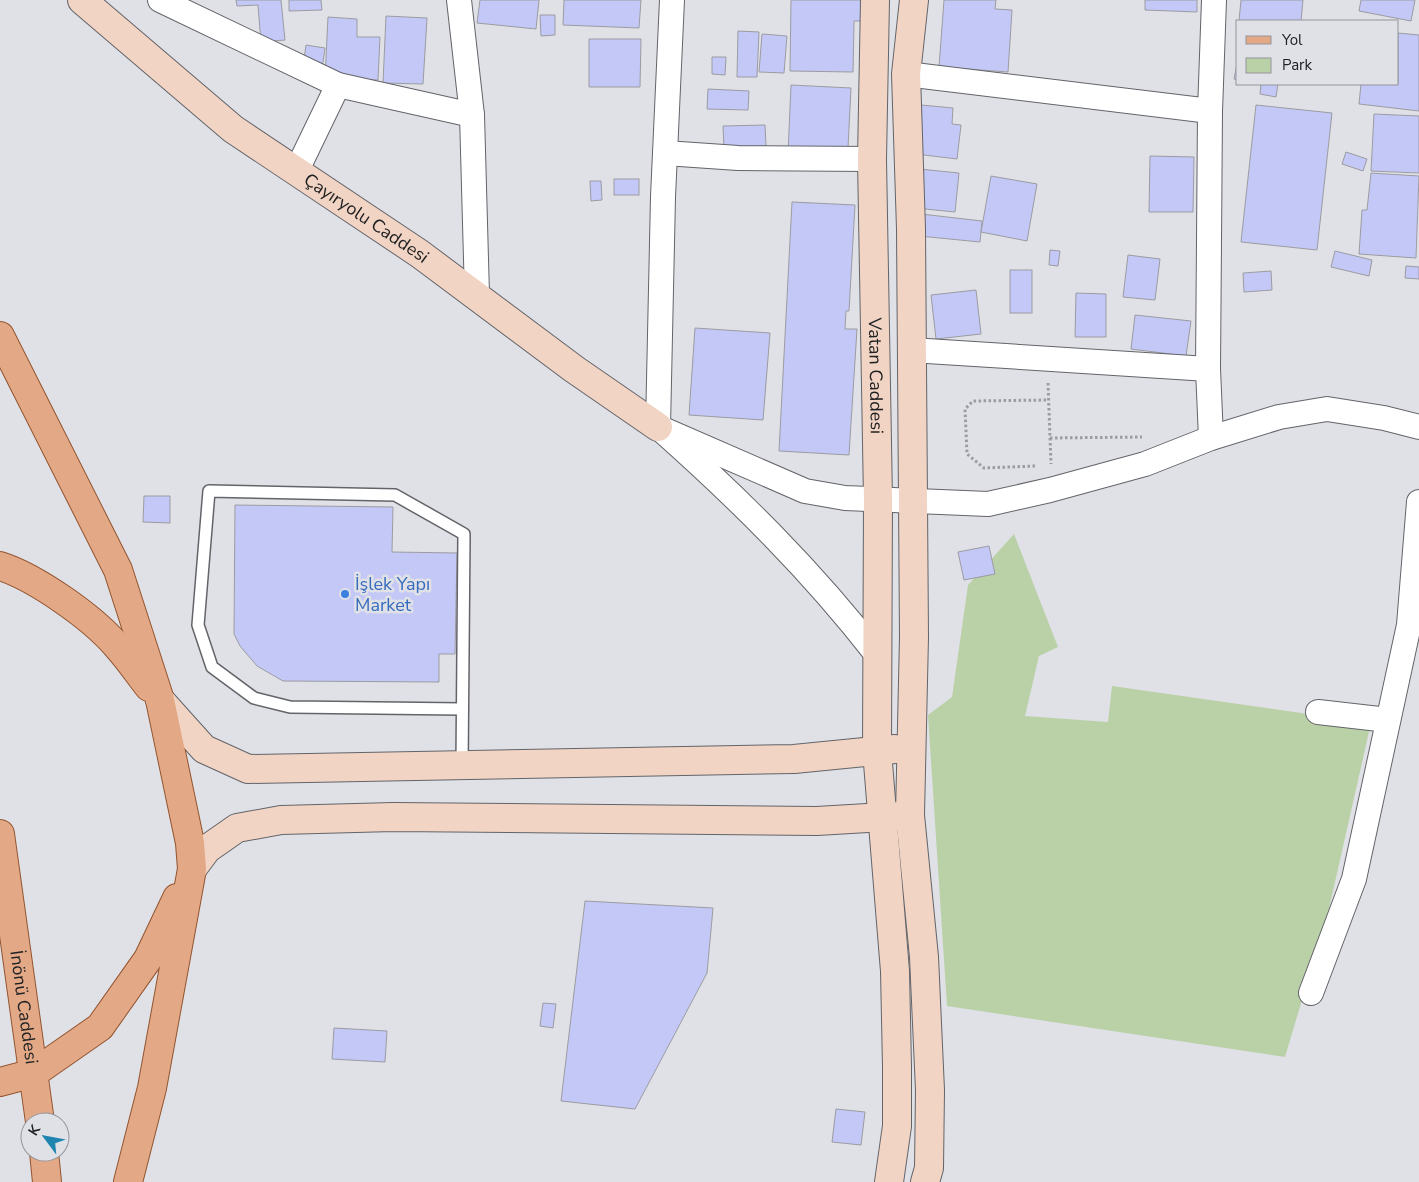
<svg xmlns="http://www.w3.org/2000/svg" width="1419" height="1182" font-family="'Nunito Sans',sans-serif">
<rect width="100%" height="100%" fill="#e0e1e7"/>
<path fill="#bad1a8" d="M1014,534L1058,647L1039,656L1025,716L1108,722L1112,686L1371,723L1328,913L1285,1057L947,1006L928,715L952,697L968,585Z"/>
<g fill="#c3c8f7" stroke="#9b9ca1">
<path d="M236,0H281L285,40L261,42L258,5L237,6Z"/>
<path d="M289,0H321L322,10L289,11Z"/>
<path d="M480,0H539L536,29L477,23Z"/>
<path d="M564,0H641L639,28L563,25Z"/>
<path d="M791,0H865V21H854L853,72L790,71Z"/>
<path d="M944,0H996L995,9L1012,10L1008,72L939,67Z"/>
<path d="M1145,0H1197V12L1145,10Z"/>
<path d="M1241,0H1303L1301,21H1239Z"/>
<path d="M1361,0H1415L1411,21L1359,11Z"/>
<path d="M540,15H555V35L541,36Z"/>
<path d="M386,16L427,18L423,84L383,83Z"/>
<path d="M328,17L357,19V37H380L378,80L325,78Z"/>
<path d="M738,31L759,32L757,77H737Z"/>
<path d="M1398,33L1419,35V111L1359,104L1361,84H1398Z"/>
<path d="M762,34L787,36L784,73L759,72Z"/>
<path d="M589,39H641L640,87H589Z"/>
<path d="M306,45L325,48L321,76L302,74Z"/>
<path d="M712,57H726L725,75L712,74Z"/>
<path d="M1238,59V80L1234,79Z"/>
<path d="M1261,84H1278L1276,97L1260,94Z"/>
<path d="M791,85L851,88L847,168L788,154Z"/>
<path d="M708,89L749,91L748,110L707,109Z"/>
<path d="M921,105L953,108L952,124L961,125L957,159L916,154Z"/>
<path d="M1256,105L1332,113L1317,250L1241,242Z"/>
<path d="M1374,114L1419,116V173L1371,171Z"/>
<path d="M765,125L766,146L724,148L723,126Z"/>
<path d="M1346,152L1367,159L1363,171L1342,164Z"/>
<path d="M1150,156L1194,157L1193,212H1149Z"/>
<path d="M919,169L959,173L955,212L915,208Z"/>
<path d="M1371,173L1419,176L1416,258L1359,254L1362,210H1367Z"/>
<path d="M991,176L1037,184L1027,241L981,232Z"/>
<rect x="614" y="179" width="25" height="16"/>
<path d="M590,181H601L602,200L591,201Z"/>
<path d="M792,202L855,205L849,311H846L845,329H857L849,455L779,451Z"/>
<path d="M921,214L982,221L980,242L919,236Z"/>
<path d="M1050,250L1060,251L1058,266L1049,265Z"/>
<path d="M1335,251L1372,260L1369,276L1331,267Z"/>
<path d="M1128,255L1160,259L1155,300L1123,297Z"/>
<path d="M1406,266L1419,267V279L1405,278Z"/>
<rect x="1010" y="270" width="22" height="43"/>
<path d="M1271,271L1272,290L1244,292L1243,273Z"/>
<path d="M976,290L981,334L936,339L931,295Z"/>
<path d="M1076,293L1106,294V337H1075Z"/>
<path d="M1135,315L1191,321L1186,356L1131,349Z"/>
<path d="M695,328L770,333L763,420L689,415Z"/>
<path d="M144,496H170V523L143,522Z"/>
<path d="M235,505L393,507L392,552L457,553L455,654H439V682L283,681L257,666L240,646L234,634Z"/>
<path d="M989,546L995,574L964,580L958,552Z"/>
<path d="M585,901L713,908L707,973L635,1109L561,1101Z"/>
<path d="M543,1003L556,1004L553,1028L540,1026Z"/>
<path d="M334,1028L387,1031L385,1062L332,1059Z"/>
<path d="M836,1109L865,1112L861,1145L832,1142Z"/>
</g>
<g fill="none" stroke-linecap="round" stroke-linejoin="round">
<defs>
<path id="lane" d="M462,766L464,534L395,495L209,491L198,625L212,667L254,698L290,707L462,709"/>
<g id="street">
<path d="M160,0L338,85L472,115"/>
<path d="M459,0L472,115L477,295"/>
<path d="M672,0L663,197L658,427C738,498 812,571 877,655"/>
<path d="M906,74L1210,111"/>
<path d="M665,153L738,158L872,159"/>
<path d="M296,172L338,85"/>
<path d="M911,350L1208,369"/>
<path d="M658,427L805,491L845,498L988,504L1050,490L1145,464L1211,438L1279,417L1327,409L1384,418L1419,427"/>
<path d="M1211,438L1208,369L1210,111L1214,0"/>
<path d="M1318,712L1388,720"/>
<path d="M1311,993L1354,879L1409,625L1419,502"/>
</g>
<g id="secondary">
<path id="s1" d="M82,0L233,129L420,254L574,369L658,427"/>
<path id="s2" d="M875,0L872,159L878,499L877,751L895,971L897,1067V1126L889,1182"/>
<path d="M914,0L906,74L911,229L914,637L910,815L924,957L930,1090L929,1168L925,1182"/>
<path d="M160,700L204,749L248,769L794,759L895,749"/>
<path d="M192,869L207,849L237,828L281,820L393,817L817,821L901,816"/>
</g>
<g id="primary">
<path d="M0,336L118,570L160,700L190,843L192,869L152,1088L128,1182"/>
<path d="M0,566C35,577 92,617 116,645C128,658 138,673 149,687"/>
<path id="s3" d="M0,834L40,1122"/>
<path d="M0,1082L34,1073L100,1027L148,959L177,898"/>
<path d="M44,1152L47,1182"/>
</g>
</defs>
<use href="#lane" stroke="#636469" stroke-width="14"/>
<use href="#street" stroke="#636469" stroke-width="26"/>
<use href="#secondary" stroke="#636469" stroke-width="30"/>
<use href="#primary" stroke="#92542f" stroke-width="30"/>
<g stroke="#9b9ca1" stroke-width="3" stroke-dasharray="2.5 2.5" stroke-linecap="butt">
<path d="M1048,383L1051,464"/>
<path d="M1050,438L1142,437"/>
<path d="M1035,466L984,468L967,454L965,409L973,401L1048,400"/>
</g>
<use href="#lane" stroke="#fff" stroke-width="11"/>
<use href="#street" stroke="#fff" stroke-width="24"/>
<use href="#secondary" stroke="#f1d4c3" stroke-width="28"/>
<use href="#primary" stroke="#e3a986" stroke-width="28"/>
</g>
<circle fill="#3f7fe0" stroke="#e0e1e7" stroke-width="2" cx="345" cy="594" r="5"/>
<g text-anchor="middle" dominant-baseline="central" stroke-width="5" stroke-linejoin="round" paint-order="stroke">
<g font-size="18" fill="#202123" stroke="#e0e1e7">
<text stroke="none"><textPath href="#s1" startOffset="359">Çayıryolu Caddesi</textPath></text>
<text stroke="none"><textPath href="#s2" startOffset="376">Vatan Caddesi</textPath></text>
<text stroke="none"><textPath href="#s3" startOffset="175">İnönü Caddesi</textPath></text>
</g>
<g font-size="18" fill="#366cbe" stroke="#e0e1e7" text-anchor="start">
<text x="355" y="584">İşlek Yapı<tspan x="355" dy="21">Market</tspan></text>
</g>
</g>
<rect x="1236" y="20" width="162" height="65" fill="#e0e1e7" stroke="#939499"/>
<rect x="1246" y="36" width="25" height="8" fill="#e3a986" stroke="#939499"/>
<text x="1282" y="45" font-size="15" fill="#202123">Yol</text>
<rect x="1246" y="58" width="25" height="15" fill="#bad1a8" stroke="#939499"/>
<text x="1282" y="70" font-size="15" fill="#202123">Park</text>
<g transform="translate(45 1137) rotate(302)"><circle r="24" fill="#e0e1e7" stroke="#939499"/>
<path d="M0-4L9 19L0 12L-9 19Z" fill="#1f85ae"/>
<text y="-8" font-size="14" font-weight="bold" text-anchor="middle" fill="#202123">K</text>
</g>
</svg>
